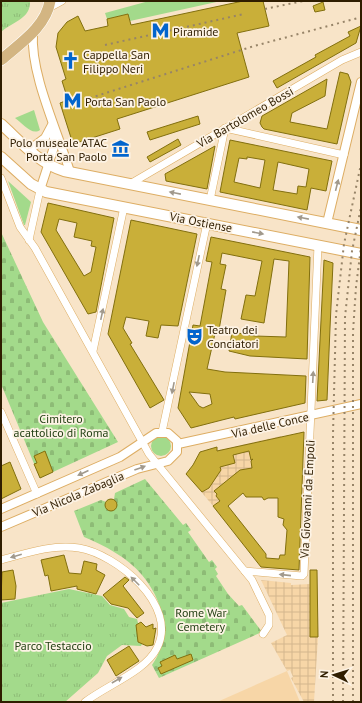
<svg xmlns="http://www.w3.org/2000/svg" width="362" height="703" font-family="'PT Sans',sans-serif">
<defs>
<pattern id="industrial-grid" width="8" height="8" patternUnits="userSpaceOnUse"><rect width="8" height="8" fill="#f7d6a7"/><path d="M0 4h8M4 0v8" fill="none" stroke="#d4b78e"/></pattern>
<pattern id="cemetery-stones" width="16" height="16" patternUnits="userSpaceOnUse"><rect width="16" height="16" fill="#a3da8b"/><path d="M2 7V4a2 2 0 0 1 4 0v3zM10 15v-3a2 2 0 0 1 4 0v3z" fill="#8dbb76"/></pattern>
<pattern id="park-tufts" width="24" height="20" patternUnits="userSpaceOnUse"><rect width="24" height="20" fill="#a3da8b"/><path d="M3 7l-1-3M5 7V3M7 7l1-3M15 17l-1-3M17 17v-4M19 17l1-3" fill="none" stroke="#8dbb76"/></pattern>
</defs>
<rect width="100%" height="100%" fill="#f8e4c8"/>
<path fill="#f7d6a7" d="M287,671L300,702H217Z"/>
<g fill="url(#industrial-grid)">
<path d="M281,436V465L248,479L213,506L188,476L201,454Z"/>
<path d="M310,570H317L318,637L314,702H304L291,678L293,677L290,670L287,671L271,643L287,635L261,580L291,583V585L310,584Z"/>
</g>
<g fill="#a3da8b">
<path d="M149,1H221L130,21L128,14L107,19L105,13Z"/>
<path d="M34,110L40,130C32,136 22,123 15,118Z"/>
<path d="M8,181L31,202L25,225H24Z"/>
<circle cx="161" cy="446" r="10"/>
</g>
<g fill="url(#cemetery-stones)">
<path d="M1,232L43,322L118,442L40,478L1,384Z"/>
<path d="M145,479L183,525L186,523L191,530L188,532L209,562L212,560L217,567L215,569L218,574L216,576L228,594L239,606L242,605L262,632L159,678L152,665C172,637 164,601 142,575C128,558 104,545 84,537L74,511L101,500L106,502L108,499H114L115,493Z"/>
</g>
<g fill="url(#park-tufts)">
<path d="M1,1H30C31,19 12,22 1,32Z"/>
<path d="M69,589L102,596L110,605L124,609L129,617L137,619L143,642L141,646L122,645L107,656L98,673L65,702H1V603Z"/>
</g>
<g fill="#c9af39" stroke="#826f0e" fill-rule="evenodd">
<path d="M243,1H263L269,26L237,33L249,77L117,119L120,129L73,144L60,103L68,100L62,81L66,79L56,47L58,33L67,22L78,16L85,31L108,26L107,19L128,14L131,25Z"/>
<path d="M323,2L325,10L315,12L313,6Z"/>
<path d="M361,26L356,43L277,88L273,81L316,57L315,55L350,36L348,32Z"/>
<path d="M340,72L348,74L351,82L337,144L264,129L262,127L260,123L262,116L327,79L325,96L292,113L290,122L327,129Z"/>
<path d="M198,116L200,124L150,140L147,132Z"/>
<path d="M178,139L181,145L150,162L147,157Z"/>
<path d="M230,140L332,161L326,191L311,188L307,210L220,192ZM247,157L265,160L260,188L234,182L239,158L247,159ZM278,162L309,169L306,187L298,186L297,194L273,190Z"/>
<path d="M215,146L207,189L166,181L165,174Z"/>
<path d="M48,203L114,218L96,312L88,314L41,232ZM59,219L77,223L74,237L92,241L91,246L96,247L91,272L84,276L56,230Z"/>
<path d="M131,220L197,234L178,326L161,325L158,338L146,336L149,321L126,317L123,328L132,343L130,344L164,400L150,408L108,334Z"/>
<path d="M211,237L310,257L307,359L250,356L229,351L232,332L255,336L286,337L289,261L274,259L264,323L241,319L246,295L255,296L262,261L222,253L220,264L226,265L221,289L226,290L219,330L216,329L207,369L225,372L306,376L305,403L235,419L234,417L222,420L191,428L178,408L193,325L200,326L212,262L206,261ZM189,392L210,394L212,404L203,408L199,406Z"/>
<path d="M324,260L333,263L330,328L327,400L317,401Z"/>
<path d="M304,432L299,570L261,567L213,506L220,501L216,496L217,494L214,491L240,470L252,468L251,461L253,459L251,460L249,451L233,455L235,463L220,467L221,470L209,488L202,492L186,474L193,465L200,452L217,447V451ZM243,493L246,497H262L264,500L268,498H278V517L284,519L283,525L287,530L285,555H280L279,559L266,558V554L228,506Z"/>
<path d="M45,451L53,472L40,478L34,464L37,463L34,456Z"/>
<path d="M10,462L21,489L1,499V466Z"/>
<circle cx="111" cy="505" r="6"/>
<path d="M64,555L69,573L81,574L84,561L97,564L96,570L105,575L96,594L77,589V586L51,591L48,575L45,576L41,560Z"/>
<path d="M13,570L16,586L15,599L1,600L2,572Z"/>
<path d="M310,570H317L318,637H310Z"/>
<path d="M125,577L129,580L123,586L144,613L137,618L128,608L111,604L103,595Z"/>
<path d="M141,622L146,627L153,624V629L156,628L153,645L147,646L138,642L136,625Z"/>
<path d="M129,646L139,661L116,676L107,660Z"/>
<path d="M191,654L193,660L161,674L158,668L162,666L160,662L175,655L177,659Z"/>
</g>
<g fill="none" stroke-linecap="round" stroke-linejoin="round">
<defs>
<g id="minor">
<path d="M49,8L62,1"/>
<path d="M1,178L20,227L35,248L149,454L252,580L269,615V625L263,634"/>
<path d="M130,184L342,60L361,52"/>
<path d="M210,200L225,128L344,155"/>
<path d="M29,240L40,190"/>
<path d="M93,351L124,207"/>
<path d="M1,412L37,494"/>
<path d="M162,432L207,223"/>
<path d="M1,560C27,553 52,544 79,548C116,554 179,605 157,648C146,671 107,685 85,702"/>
<path d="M245,571L302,576L304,574L318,245"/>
</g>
<g id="tertiary">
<path d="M33,33C30,74 58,132 70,172"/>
<path d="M29,150L45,138L52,125"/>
<path d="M40,190L54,147V133"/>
<path d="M327,223L361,82"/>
<path d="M178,444L361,404"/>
<path d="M1,509L120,457L156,433H168L177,441V452L168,461L137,469L1,527"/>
</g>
<g id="secondary">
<path d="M1,124C20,141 38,163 64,171L361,230"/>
<path d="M1,157L31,184L46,192L361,254"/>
</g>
<path id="primary" d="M1,60C19,44 46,27 50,1"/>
</defs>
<use href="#minor" stroke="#ddad63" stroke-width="8"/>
<use href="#tertiary" stroke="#ddad63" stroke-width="10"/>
<use href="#secondary" stroke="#ddad63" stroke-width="12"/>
<use href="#primary" stroke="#fff" stroke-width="12"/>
<use href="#minor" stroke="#fff" stroke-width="7"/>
<use href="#tertiary" stroke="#fff" stroke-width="8"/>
<use href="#secondary" stroke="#fff" stroke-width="10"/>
<use href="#primary" stroke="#d3b582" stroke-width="11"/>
<g stroke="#978468" stroke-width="2" stroke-dasharray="2 4" stroke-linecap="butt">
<path d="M265,9L303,1"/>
<path d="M105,45L244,14"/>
<path d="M90,98L254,46L358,18"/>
<path d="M333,702V434L336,315L344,244L361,164"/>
<path d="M343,702L345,317L352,251L361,207"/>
<path d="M353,702V332L356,287L361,247"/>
</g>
</g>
<defs><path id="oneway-solid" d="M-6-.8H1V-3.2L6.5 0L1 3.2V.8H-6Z"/></defs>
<g fill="#a1998c">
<use href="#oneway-solid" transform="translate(337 185) rotate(-76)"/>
<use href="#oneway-solid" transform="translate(175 193) rotate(-169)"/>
<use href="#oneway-solid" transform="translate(303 218) rotate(-169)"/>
<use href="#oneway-solid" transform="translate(258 233) rotate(11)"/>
<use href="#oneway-solid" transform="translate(198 261) rotate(102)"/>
<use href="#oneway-solid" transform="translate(102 314) rotate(-78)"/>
<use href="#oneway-solid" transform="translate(313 377) rotate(-87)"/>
<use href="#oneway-solid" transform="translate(173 388) rotate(101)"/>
<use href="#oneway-solid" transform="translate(140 468) rotate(-20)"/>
<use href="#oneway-solid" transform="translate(83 473) rotate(156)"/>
<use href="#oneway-solid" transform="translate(16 556) rotate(164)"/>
<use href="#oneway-solid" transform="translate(285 575) rotate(-174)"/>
<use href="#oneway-solid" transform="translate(135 581) rotate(-135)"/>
<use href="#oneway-solid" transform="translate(117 680) rotate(-30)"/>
</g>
<defs>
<symbol id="metro-bare" viewBox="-9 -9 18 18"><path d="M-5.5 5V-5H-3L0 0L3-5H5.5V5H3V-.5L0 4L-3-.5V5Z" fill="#0365cd" stroke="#fdf3e5" stroke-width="2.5" paint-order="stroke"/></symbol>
<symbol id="church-bare" viewBox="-9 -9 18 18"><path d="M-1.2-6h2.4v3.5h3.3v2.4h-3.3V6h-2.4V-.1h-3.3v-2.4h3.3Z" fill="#0365cd" stroke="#fdf3e5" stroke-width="2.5" paint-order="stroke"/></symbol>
<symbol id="museum-bare" viewBox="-9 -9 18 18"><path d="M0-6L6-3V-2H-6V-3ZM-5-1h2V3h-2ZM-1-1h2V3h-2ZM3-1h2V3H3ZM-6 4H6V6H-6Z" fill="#0365cd" stroke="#fdf3e5" stroke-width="2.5" paint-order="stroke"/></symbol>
<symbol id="theatre-bare" viewBox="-9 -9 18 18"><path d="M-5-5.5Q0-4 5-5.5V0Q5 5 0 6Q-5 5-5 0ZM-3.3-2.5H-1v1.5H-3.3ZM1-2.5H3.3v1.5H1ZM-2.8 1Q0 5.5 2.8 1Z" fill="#0365cd" stroke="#fdf3e5" stroke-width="2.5" paint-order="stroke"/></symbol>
</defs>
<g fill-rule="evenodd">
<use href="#metro-bare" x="148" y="18" width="25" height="25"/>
<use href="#church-bare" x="58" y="48" width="25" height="25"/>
<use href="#metro-bare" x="60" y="88" width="25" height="25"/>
<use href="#museum-bare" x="108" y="136" width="25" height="25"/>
<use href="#theatre-bare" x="182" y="324" width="25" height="25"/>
</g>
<g text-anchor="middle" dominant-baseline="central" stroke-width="3.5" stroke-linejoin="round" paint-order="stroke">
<g font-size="12" fill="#2f1d00" stroke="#fdf3e5" text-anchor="start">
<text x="173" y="31">Piramide</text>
<text x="83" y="54">Cappella San<tspan x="83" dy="14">Filippo Neri</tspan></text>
<text x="85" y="101">Porta San Paolo</text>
<text x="107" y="142" text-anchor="end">Polo museale ATAC<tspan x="107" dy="14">Porta San Paolo</tspan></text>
<text x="207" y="329">Teatro dei<tspan x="207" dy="14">Conciatori</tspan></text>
</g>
<g font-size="12" fill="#2f1d00" stroke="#fdf3e5">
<text transform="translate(245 117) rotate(-30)">Via Bartolomeo Bossi</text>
<text transform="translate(201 222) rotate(11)">Via Ostiense</text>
<text transform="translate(270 425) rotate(-13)">Via delle Conce</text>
<text transform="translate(78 494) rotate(-23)">Via Nicola Zabaglia</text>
<text transform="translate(307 499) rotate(-87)">Via Giovanni da Empoli</text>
</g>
<g font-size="12" fill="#234114" stroke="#fdf3e5">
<text x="61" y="418">Cimitero<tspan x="61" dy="14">acattolico di Roma</tspan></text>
<text x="201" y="612">Rome War<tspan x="201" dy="14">Cemetery</tspan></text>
<text x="53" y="645">Parco Testaccio</text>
</g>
</g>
<rect width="362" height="703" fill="none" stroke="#2f1d00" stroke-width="4"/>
<g transform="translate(334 675) rotate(274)" stroke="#fdf3e5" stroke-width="3" paint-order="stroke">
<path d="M0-3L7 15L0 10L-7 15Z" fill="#2f1d00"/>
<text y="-6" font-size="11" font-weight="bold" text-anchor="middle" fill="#2f1d00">N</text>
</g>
</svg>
